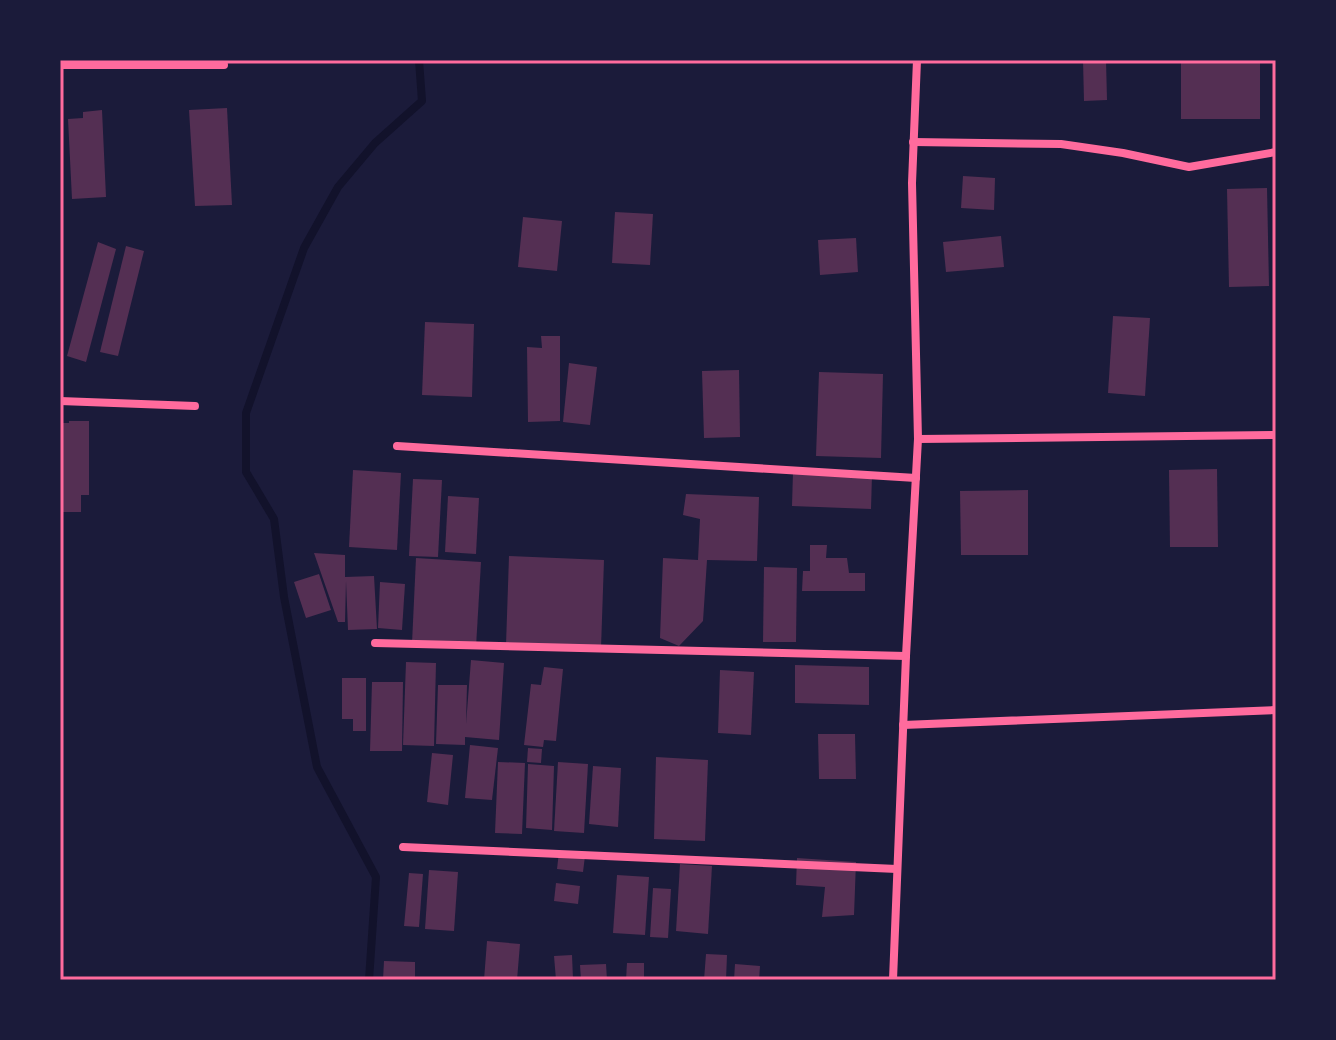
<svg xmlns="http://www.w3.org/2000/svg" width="1336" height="1040" font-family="Rubik,sans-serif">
<rect width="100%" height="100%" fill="#1b1b3a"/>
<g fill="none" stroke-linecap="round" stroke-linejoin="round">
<path stroke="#12122b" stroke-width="8" d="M369,980L376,877L317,767L284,597L274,519L246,472V413L304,248L338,187L375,143L422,101L419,60"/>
</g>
<g fill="#542f53">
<path d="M1083,60H1106L1107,100L1084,101Z"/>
<rect x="1181" y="60" width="79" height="59"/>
<path d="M227,108L232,205L195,206L189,110Z"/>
<path d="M102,110L106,197L72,199L68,119L83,118V112Z"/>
<path d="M963,176L995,178L994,210L961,208Z"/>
<path d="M1267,188L1269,286L1229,287L1227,189Z"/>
<path d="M615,212L653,214L650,265L612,263Z"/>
<path d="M523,217L562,221L557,271L518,267Z"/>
<path d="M1001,236L1004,267L946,272L943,242Z"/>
<path d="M856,238L858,272L820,275L818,240Z"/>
<path d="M98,242L116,249L86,362L67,356Z"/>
<path d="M126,246L144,251L118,356L100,352Z"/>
<path d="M1113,316L1150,318L1145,396L1108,393Z"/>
<path d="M425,322L474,324L472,397L422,395Z"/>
<path d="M541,336H560V421L528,422L527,347L542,348Z"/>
<path d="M569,363L597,367L590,425L563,422Z"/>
<path d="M739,370L740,437L704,438L702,371Z"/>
<path d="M819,372L883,374L881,458L816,456Z"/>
<path d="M69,421H89V495H81V512H60V423H69Z"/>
<path d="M1217,469L1218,547H1170L1169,470Z"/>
<path d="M353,470L401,473L397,550L349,547Z"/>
<path d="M793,472L872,475L871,509L792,506Z"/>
<path d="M413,479L442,480L438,557L409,556Z"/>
<path d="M1028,490V555H961L960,491Z"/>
<path d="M686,494L759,497L757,561L707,560L703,621L679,646L660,638L663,558L698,560L700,519L683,515Z"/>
<path d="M448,496L479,498L476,554L445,552Z"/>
<path d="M810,545H827L826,558H847L849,573H865V591H802L803,571H810Z"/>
<path d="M314,553L345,555V577L374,576L377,629L348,630L346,581L345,622H338Z"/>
<path d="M509,556L604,560L601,648L506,645Z"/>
<path d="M416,558L481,562L476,647L412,643Z"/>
<path d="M764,567L797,568L796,642H763Z"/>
<path d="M319,574L331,610L306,618L294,582Z"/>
<path d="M380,582L405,584L402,630L378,628Z"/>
<path d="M471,660L504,663L499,740L465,737V745L436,744L438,685H467L466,724Z"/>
<path d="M406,662L436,663L434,746L403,745Z"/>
<path d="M795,665L869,667V705L795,703Z"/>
<path d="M544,667L563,669L556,741L544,740L543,747L524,745L531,684L541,685Z"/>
<path d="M720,670L754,672L751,735L718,733Z"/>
<path d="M342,678H366V731H353V719H342Z"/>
<path d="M372,682H403L402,751H370Z"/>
<path d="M818,734H855L856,779H819Z"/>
<path d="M470,745L498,748L492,800L465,798Z"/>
<path d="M528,748L542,749L541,763L527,762Z"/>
<path d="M432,753L453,755L448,805L427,802Z"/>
<path d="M656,757L708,760L705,841L654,839Z"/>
<path d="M498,762L525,763L522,834L495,833Z"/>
<path d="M558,762L588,764L584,833L554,831Z"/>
<path d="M528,764L554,766L552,830L526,828Z"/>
<path d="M593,766L621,768L618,827L589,824Z"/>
<path d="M559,852L585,856L583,872L557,869Z"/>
<path d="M797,858L856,862L854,915L822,917L825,887L796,885Z"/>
<path d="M680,864L712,866L708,934L676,931Z"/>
<path d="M429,870L458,872L454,931L425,929Z"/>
<path d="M409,873L423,874L419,927L404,926Z"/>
<path d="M617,875L649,877L645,935L613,933Z"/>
<path d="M556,883L580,886L578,904L554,901Z"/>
<path d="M653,888L671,889L668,938L650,937Z"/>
<path d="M487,941L520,944L517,980H484Z"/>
<path d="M706,954L727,955L726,980H704Z"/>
<path d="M572,955L573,979L556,980L554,956Z"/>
<path d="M384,961L415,962V980H383Z"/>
<path d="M627,963H644V980H626Z"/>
<path d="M606,964L607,980H581L580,965Z"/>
<path d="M735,964L760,966L759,980H734Z"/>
</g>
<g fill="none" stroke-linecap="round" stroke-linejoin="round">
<g stroke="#ff6b9d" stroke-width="8">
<path d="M60,65H224"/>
<path d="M913,142L1061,144L1123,153L1189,167L1276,152"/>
<path d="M60,401L195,406"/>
<path d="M918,439L1276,435"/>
<path d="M397,446L916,478"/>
<path d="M375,643L906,656"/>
<path d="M903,725L1276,710"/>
<path d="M403,847L897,869"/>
<path d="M893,980L906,656L918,439L912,183L917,60"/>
</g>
</g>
<rect width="1336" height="1040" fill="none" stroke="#1b1b3a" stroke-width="124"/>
<rect x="62" y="62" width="1212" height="916" fill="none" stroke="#ff6b9d" stroke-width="3"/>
</svg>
